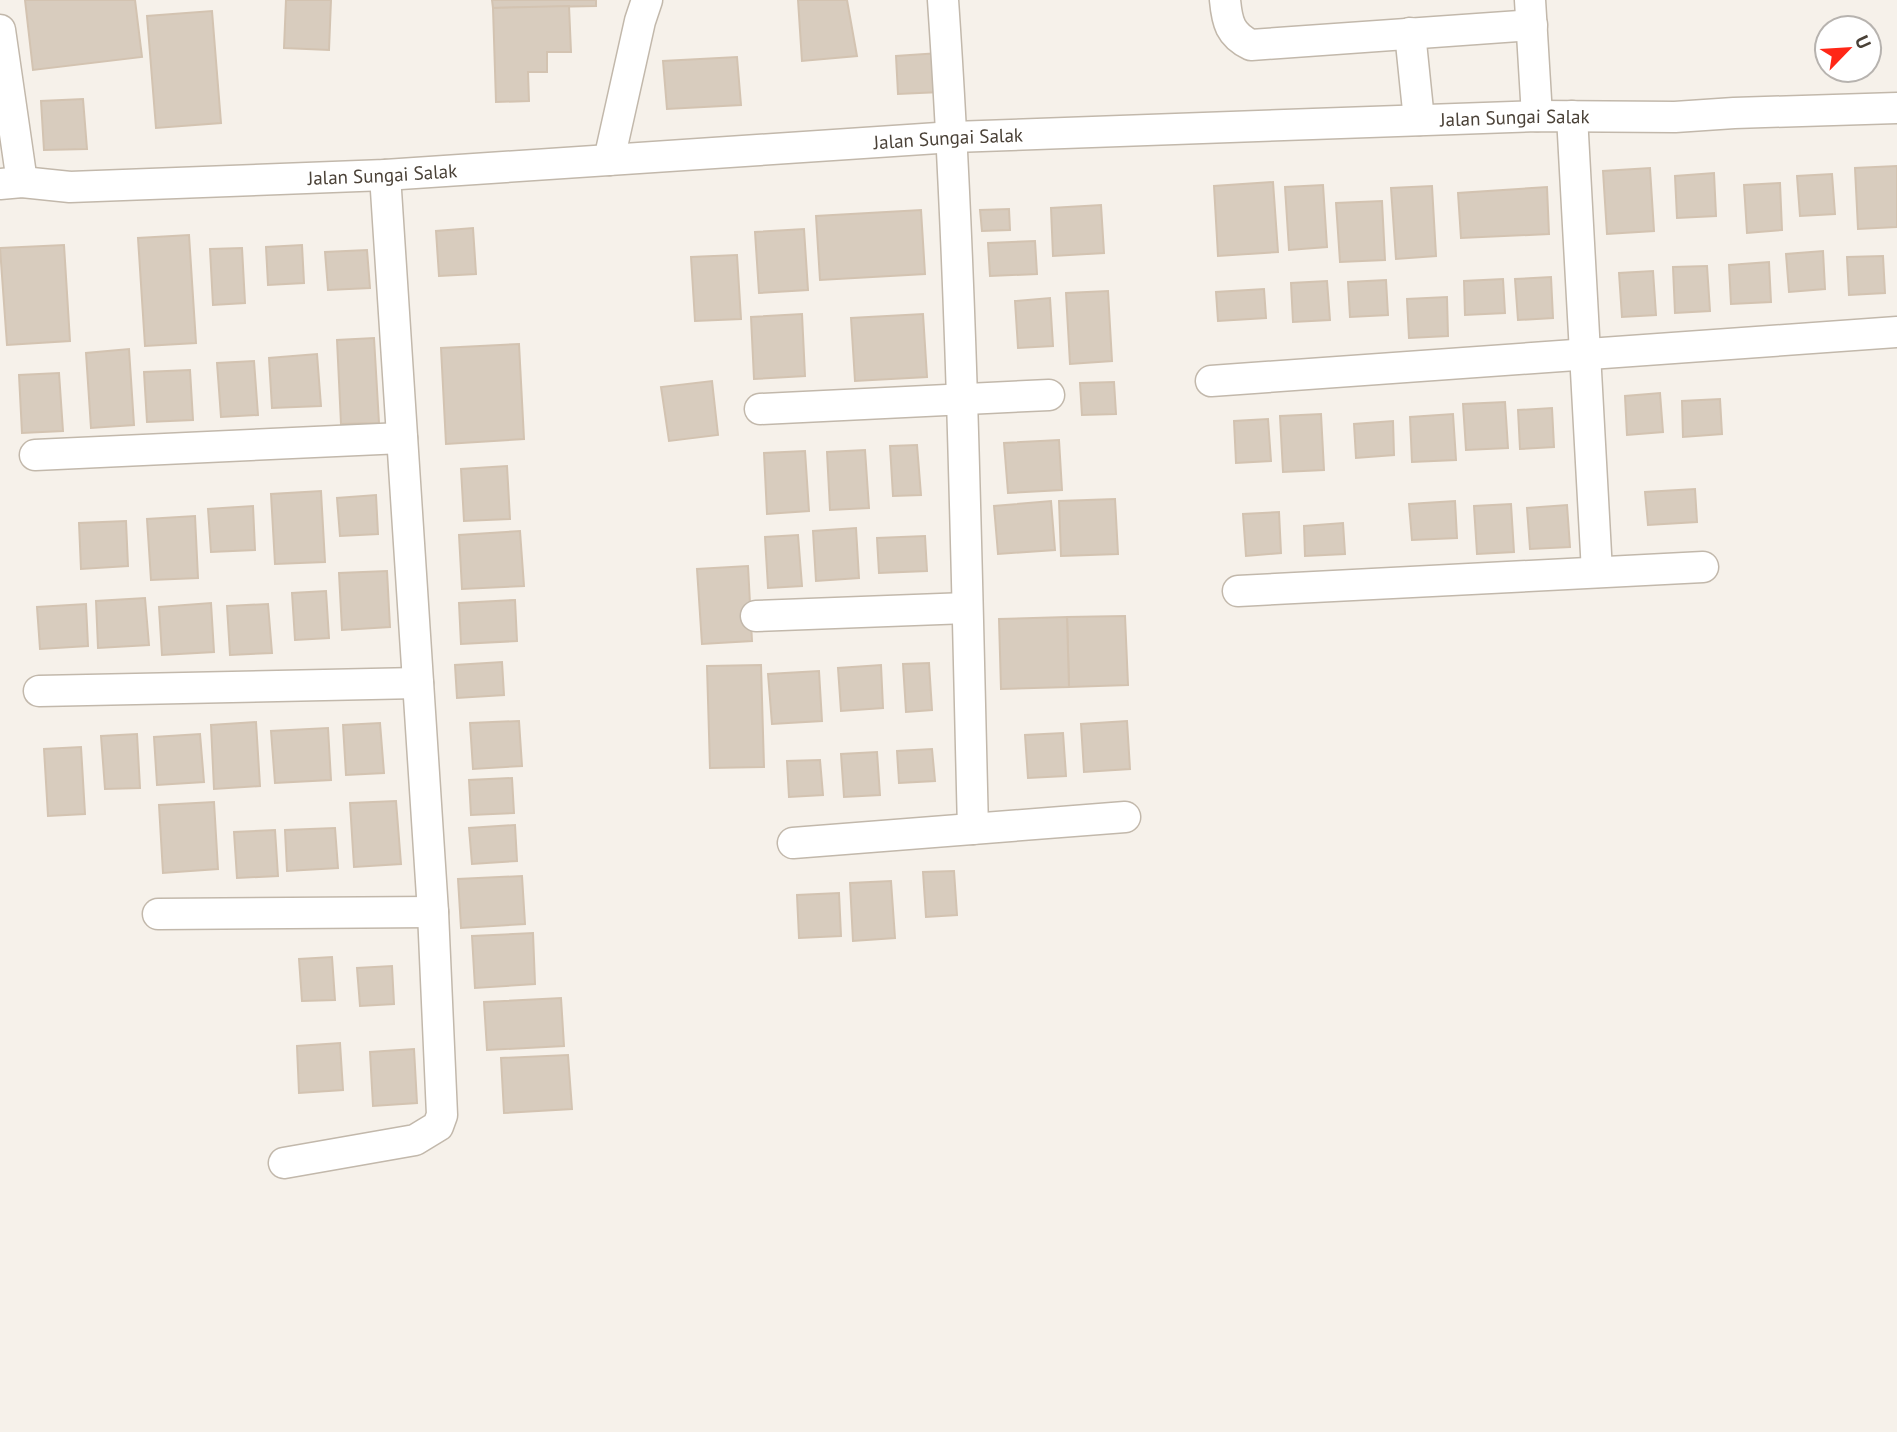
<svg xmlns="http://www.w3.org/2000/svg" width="1897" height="1432" font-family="'PT Sans',sans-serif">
<rect width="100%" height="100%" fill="#f6f1ea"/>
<g fill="#d8ccbe" stroke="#d3c3b1" stroke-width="2">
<path d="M25,0H135L142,57L33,70Z"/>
<path d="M286,0H331L329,50L284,48Z"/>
<path d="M492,0H596V6L493,8Z"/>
<path d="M798,0H847L857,56L802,61Z"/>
<path d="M569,6L571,52H547V72H528L529,101L496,102L493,8Z"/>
<path d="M212,11L221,123L156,128L147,16Z"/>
<path d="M939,53L941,92L898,94L896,56Z"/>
<path d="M737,57L741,105L667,109L663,61Z"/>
<path d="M83,99L87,149L44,150L41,101Z"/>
<path d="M1897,166V227L1858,229L1855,168Z"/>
<path d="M1650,168L1654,231L1607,234L1603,171Z"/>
<path d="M1714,173L1716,216L1677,218L1675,176Z"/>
<path d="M1832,174L1835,214L1800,216L1797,176Z"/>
<path d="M1273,182L1278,252L1218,256L1214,186Z"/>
<path d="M1780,183L1782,230L1747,233L1744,185Z"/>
<path d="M1323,185L1327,247L1289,250L1285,187Z"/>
<path d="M1432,186L1436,256L1396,259L1391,188Z"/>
<path d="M1547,187L1549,234L1461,238L1458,193Z"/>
<path d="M1382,201L1385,260L1340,262L1336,203Z"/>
<path d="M1101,205L1104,253L1053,256L1051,208Z"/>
<path d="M1009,209L1010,230L982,231L980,210Z"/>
<path d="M921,210L925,274L820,280L816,216Z"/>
<path d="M473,228L476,274L439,276L436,231Z"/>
<path d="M804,229L808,290L759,293L755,232Z"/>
<path d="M189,235L196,343L145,346L138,238Z"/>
<path d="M1035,241L1037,274L990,276L988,243Z"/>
<path d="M64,245L70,341L7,345L0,248Z"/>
<path d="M302,245L304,283L268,285L266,247Z"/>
<path d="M242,248L245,303L213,305L210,249Z"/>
<path d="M367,250L370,288L328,290L325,252Z"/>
<path d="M1823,251L1825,289L1789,292L1786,254Z"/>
<path d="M737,255L741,319L695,321L691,257Z"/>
<path d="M1883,256L1885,293L1849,295L1847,257Z"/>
<path d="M1769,262L1771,302L1731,304L1729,265Z"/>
<path d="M1707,266L1710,311L1675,313L1673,267Z"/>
<path d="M1653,271L1656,315L1622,317L1619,273Z"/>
<path d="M1551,277L1553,318L1518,320L1515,279Z"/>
<path d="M1503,279L1505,313L1465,315L1464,281Z"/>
<path d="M1386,280L1388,315L1350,317L1348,282Z"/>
<path d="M1327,281L1330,320L1293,322L1291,283Z"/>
<path d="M1264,289L1266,318L1218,321L1216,292Z"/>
<path d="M1108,291L1112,361L1070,364L1066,293Z"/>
<path d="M1447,297L1448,336L1409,338L1407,299Z"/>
<path d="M1050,298L1053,346L1018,348L1015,301Z"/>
<path d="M802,314L805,376L754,379L751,317Z"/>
<path d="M923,314L927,377L855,381L851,318Z"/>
<path d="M374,338L379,423L341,424L337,340Z"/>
<path d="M519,344L524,439L446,444L441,348Z"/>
<path d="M129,349L134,425L91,428L86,353Z"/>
<path d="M317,354L321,406L272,408L269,358Z"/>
<path d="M254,361L258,415L221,417L217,363Z"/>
<path d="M190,370L193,420L147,422L144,372Z"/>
<path d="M59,373L63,431L22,433L19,375Z"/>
<path d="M712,381L718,435L669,441L661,387Z"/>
<path d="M1114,382L1116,414L1082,415L1080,383Z"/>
<path d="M1660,393L1663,432L1627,435L1625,396Z"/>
<path d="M1720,399L1722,434L1683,437L1682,401Z"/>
<path d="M1505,402L1508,448L1466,450L1463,404Z"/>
<path d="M1552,408L1554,447L1520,449L1518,410Z"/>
<path d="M1321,414L1324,470L1283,472L1280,416Z"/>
<path d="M1453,414L1456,460L1412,462L1410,417Z"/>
<path d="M1268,419L1271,461L1236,463L1234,421Z"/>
<path d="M1393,421L1394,455L1356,458L1354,424Z"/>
<path d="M1059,440L1062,490L1008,493L1004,443Z"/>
<path d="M917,445L921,495L893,496L890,446Z"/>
<path d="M865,450L869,508L830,510L827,452Z"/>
<path d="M805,451L809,511L767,514L764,453Z"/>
<path d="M507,466L510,519L464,521L461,469Z"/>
<path d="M1695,489L1697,522L1648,525L1645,492Z"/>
<path d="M321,491L325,562L275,564L271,494Z"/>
<path d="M376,495L378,534L340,536L337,498Z"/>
<path d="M1115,499L1118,554L1061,556L1059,501Z"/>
<path d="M1051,501L1055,550L998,554L994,506Z"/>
<path d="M1455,501L1457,538L1412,540L1409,504Z"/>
<path d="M1511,504L1514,552L1477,554L1474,506Z"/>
<path d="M1567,505L1570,547L1530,549L1527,508Z"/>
<path d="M253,506L255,550L211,552L208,509Z"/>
<path d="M1279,512L1281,553L1246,556L1243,514Z"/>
<path d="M195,516L198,578L151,580L147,519Z"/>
<path d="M126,521L128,566L81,569L79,523Z"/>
<path d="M1343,523L1345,554L1305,556L1304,526Z"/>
<path d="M856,528L859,578L816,581L813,531Z"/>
<path d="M520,531L524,586L462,589L459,535Z"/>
<path d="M798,535L802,586L768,588L765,537Z"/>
<path d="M925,536L927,571L879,573L877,538Z"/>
<path d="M748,566L752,641L702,644L697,569Z"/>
<path d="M387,571L390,627L342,630L339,573Z"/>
<path d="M326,591L329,638L295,640L292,593Z"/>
<path d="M145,598L149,645L98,648L96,601Z"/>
<path d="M515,600L517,641L461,644L459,603Z"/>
<path d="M211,603L214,652L162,655L159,607Z"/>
<path d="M86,604L88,646L40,649L37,607Z"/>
<path d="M268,604L272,653L230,655L227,606Z"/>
<path d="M1125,616L1128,685L1069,687L1067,617Z"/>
<path d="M1067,617L1069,687L1001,689L999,619Z"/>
<path d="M502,662L504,695L457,698L455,665Z"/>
<path d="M929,663L932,710L906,712L903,664Z"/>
<path d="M761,665L764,767L710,768L707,666Z"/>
<path d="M881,665L883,708L841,711L838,668Z"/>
<path d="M819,671L822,721L772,724L768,674Z"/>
<path d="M519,721L522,766L473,769L470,723Z"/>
<path d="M1127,721L1130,769L1084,772L1081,724Z"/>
<path d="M256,722L260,786L214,789L211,725Z"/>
<path d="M380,723L384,773L346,775L343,725Z"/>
<path d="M328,728L331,780L275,783L271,731Z"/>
<path d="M1063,733L1066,776L1028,778L1025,735Z"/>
<path d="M137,734L140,788L105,789L101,736Z"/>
<path d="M200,734L204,782L157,785L154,737Z"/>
<path d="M81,747L85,814L48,816L44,749Z"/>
<path d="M932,749L935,781L899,783L897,751Z"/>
<path d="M877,752L880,795L844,797L841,754Z"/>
<path d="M820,760L823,795L789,797L787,761Z"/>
<path d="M512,778L514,813L471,815L469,780Z"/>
<path d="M396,801L401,864L354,867L350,803Z"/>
<path d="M214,802L218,869L163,873L159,805Z"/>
<path d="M515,825L517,861L472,864L469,828Z"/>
<path d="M335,828L338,868L287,871L285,830Z"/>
<path d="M275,830L278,876L237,878L234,832Z"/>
<path d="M954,871L957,915L926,917L923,872Z"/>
<path d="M522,876L525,924L461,928L458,879Z"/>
<path d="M891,881L895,938L853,941L850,883Z"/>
<path d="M839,893L841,936L799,938L797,895Z"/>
<path d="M533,933L535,984L475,988L472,936Z"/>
<path d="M332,957L335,1000L302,1001L299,959Z"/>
<path d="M392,966L394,1004L360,1006L357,968Z"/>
<path d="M561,998L564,1046L487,1050L484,1002Z"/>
<path d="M340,1043L343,1090L299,1093L297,1046Z"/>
<path d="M414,1049L417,1103L373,1106L370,1052Z"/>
<path d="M568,1055L572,1109L504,1113L501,1058Z"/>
</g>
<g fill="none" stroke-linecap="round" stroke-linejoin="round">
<defs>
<g id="minor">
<path d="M943,0C962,276 966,553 973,829"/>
<path d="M1225,0C1227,22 1230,35 1251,45L1532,25"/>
<path d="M1530,0L1537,116"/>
<path d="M0,30L22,182"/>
<path d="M1410,33L1419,120"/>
<path d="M1572,116L1597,572"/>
<path d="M609,160L640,21L647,0"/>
<path id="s1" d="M0,184L22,182L70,187L385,175L953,137L1537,116L1675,117L1734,113L1897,108"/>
<path d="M1211,381L1897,332"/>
<path d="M760,409L1049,395"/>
<path d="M35,455L402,438"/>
<path d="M1238,591L1703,567"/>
<path d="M756,616L967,608"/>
<path d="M39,691L418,683"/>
<path d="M793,843L1125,817"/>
<path d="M158,914L433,912"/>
<path d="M284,1163L415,1140L438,1126L442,1115L433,912L385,175"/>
</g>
</defs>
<use href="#minor" stroke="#c2b8ab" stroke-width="33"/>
<use href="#minor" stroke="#fff" stroke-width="30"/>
</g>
<g text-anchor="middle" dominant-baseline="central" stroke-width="6" stroke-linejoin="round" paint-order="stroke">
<g font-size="19" fill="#4a4137" stroke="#fff">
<text stroke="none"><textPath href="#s1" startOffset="1517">Jalan Sungai Salak</textPath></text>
<text stroke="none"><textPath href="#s1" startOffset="950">Jalan Sungai Salak</textPath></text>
<text stroke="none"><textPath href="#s1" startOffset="383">Jalan Sungai Salak</textPath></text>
</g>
</g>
<g transform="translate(1848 49) rotate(65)"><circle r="33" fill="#ffffff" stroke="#b7b3af" stroke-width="2"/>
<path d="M0-5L12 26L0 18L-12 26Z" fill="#ff2717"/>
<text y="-10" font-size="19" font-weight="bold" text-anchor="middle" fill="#4a4137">U</text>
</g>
</svg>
